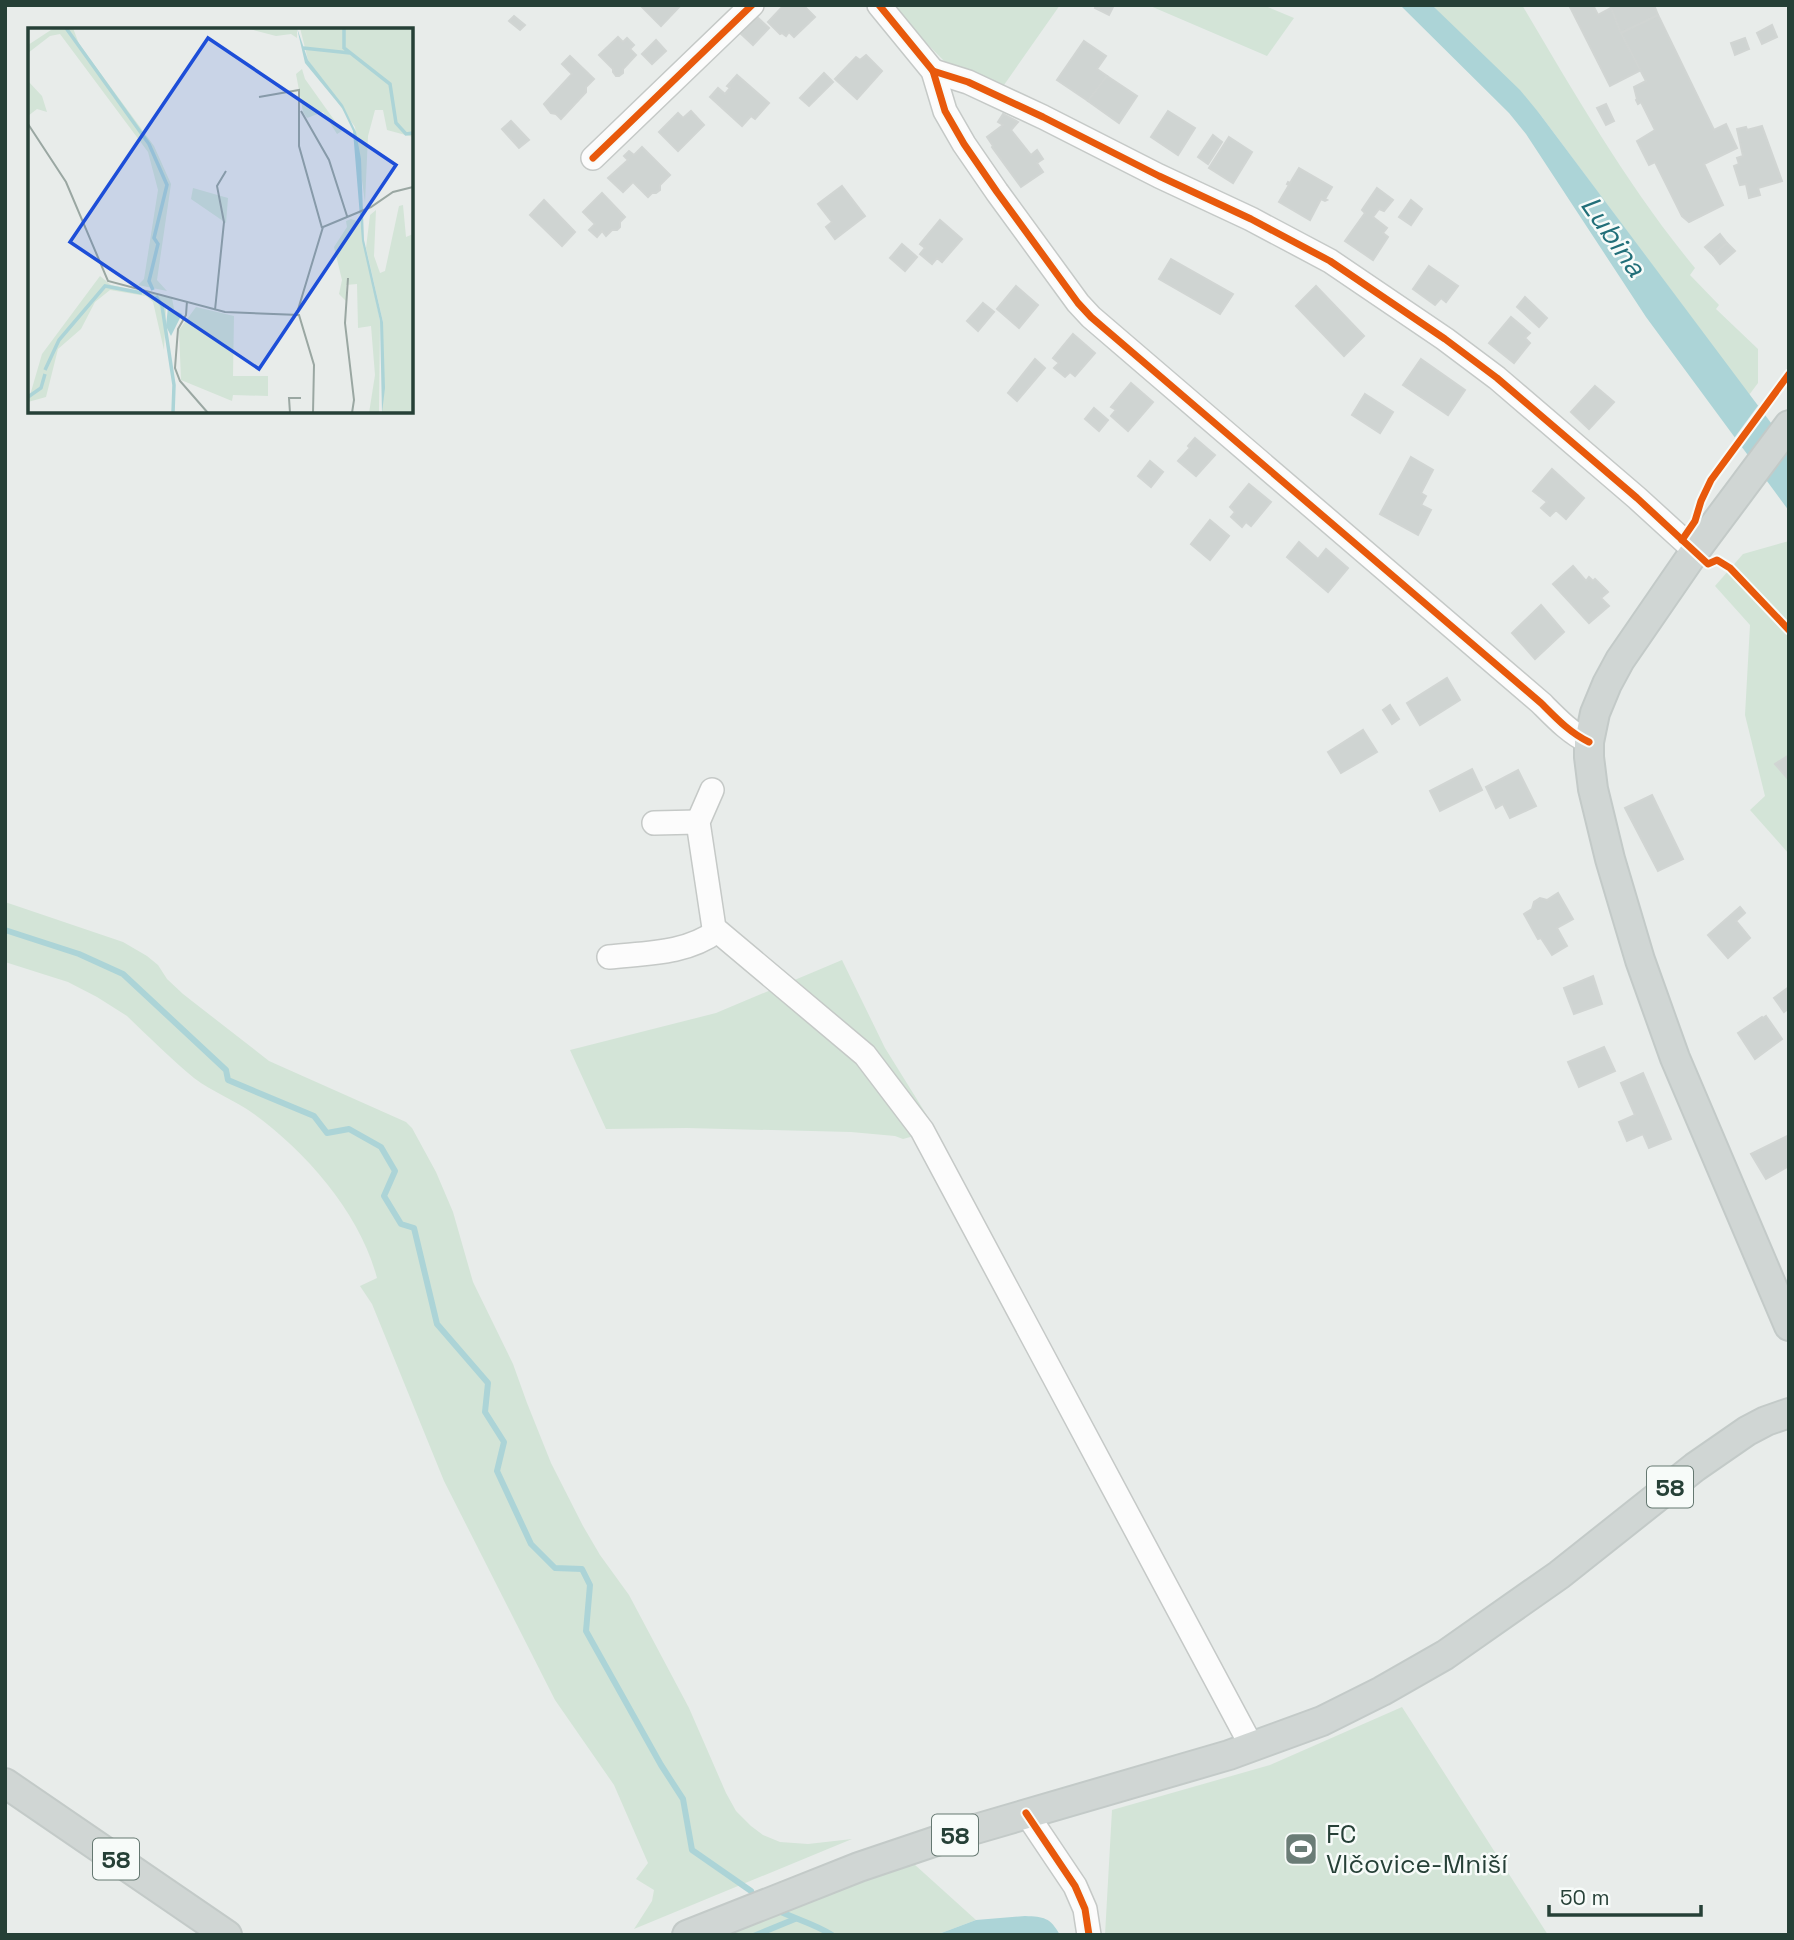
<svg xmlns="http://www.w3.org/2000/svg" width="1794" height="1940" font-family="'Space Grotesk',sans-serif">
<rect width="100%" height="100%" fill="#e8ecea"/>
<g fill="#d3e4d7">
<path d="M889,5H1060L1004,85L982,75L946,63Z"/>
<path d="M1148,5H1263L1294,18L1267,56Z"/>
<path d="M1432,5H1522C1576,96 1628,187 1695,268L1690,275L1719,305L1716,309L1758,349V383L1749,395L1539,113Z"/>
<path d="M1789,541V854L1750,810L1765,796L1745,715L1750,625L1715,586L1743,554Z"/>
<path d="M5,902L123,942L147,956L158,965L167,979L183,994L269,1061L406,1122L412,1128L436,1172L453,1212L473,1282L513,1364L527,1403L551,1463L583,1526L600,1555L629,1595L689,1708L726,1793L736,1811L751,1826L763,1835L780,1842L808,1844L852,1839L634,1929L652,1901L654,1890L636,1879L648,1863L614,1785L555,1700L444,1481L372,1304L360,1286L377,1278C360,1213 307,1153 254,1114C235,1100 212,1092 194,1078C171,1059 149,1037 127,1016L97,997L68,982L5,962Z"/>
<path d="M842,960L885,1048L936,1130L903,1139L895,1136L851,1132L687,1128L606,1129L570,1050L716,1013Z"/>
<path d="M1402,1707L1548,1935H1105L1112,1810L1270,1765Z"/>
<path d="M914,1864L976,1920L936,1935H728L821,1897Z"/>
</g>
<g fill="#acd4d7">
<path d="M1400,5H1432L1520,90L1539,113L1789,447V511L1646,317L1526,134L1509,113Z"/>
<path d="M1025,1916C1044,1917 1050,1917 1060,1935H936L976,1920Z"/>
</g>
<path fill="#e8ecea" d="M1760,403L1766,411L1739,449L1732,441Z"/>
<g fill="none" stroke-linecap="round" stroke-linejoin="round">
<g stroke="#acd4d7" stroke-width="6">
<path d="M5,930L79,954L123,974L226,1070L228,1080L314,1116L327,1133L349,1129L381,1147L395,1171L384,1196L401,1224L414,1228L437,1324L488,1383L485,1412L504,1442L497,1471L531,1544L555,1568L582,1569L590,1585L586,1631L661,1765L683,1799L692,1850L751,1891"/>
<path d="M777,1910C795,1919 815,1924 832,1935"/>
<path d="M756,1935L795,1919"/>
</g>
</g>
<g fill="#cfd4d2" stroke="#d1d5d3" stroke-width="2">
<path d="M640,5H681L661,26Z"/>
<path d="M784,5H803L815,17L794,37L789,32L786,36L782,33L780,34L768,22Z"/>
<path d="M1096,5H1114L1109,15L1095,8Z"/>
<path d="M1569,5H1593L1598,15L1611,8L1621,33L1641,70L1610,86Z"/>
<path d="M1610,5H1654L1658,15L1621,33Z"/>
<path d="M1658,15L1714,130L1726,124L1737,148L1704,164L1723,205L1689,222L1682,216L1655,162L1649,165L1637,141L1655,130L1641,102L1638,104L1636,100L1637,99L1634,87L1646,81L1621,33Z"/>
<path d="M514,16L525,25L520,30L509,21Z"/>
<path d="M756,16L769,28L753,45L739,32Z"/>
<path d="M1772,25L1777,37L1762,44L1757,33Z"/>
<path d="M618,37L623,42L627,38L634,45L630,49L636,55L623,69V73L619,76H616L613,72V69L599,55Z"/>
<path d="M1745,38L1749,49L1735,55L1731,43Z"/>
<path d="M656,40L666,51L652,64L642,54Z"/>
<path d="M1084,41L1106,56L1097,69L1107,76L1088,101L1057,80Z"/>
<path d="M866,55L882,71L857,99L835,79L856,57L860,60Z"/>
<path d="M570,56L594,79L586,87V92L561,119L556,114L551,113L544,104L572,74L562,64Z"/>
<path d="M824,73L833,82L809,106L800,98Z"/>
<path d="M737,75L769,103L755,119L751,116L742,126L710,97L718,88L725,94L730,88L727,86Z"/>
<path d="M1107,76L1137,96L1119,123L1088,101Z"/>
<path d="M1606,104L1614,121L1606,125L1597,108Z"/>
<path d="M691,111L704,125L678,151L659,132L678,113L683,118Z"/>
<path d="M1168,111L1195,128L1178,155L1151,137Z"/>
<path d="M1003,114L1018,122L1011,130L1031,155L1037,150L1043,159L1037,163L1043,172L1021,187L992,147L993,146L987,137L1003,125L998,122Z"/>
<path d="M511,121L529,140L519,148L502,129Z"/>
<path d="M1762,126L1782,181L1758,188L1760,195L1749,198L1746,184L1740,185L1734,166L1739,164L1737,158L1743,156L1737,129L1746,127L1747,130Z"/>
<path d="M1213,135L1222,142L1208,164L1198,157Z"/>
<path d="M1229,137L1252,152L1233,183L1209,168Z"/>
<path d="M642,147L670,175L660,185V190L656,193H652L648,197L633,182L623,192L608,178L628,160L624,156L629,151L634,155Z"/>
<path d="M1299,168L1332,187L1325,199L1327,200L1325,201L1321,199L1310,220L1279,202L1289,185L1287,184L1288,182L1290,183Z"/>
<path d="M842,186L865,216L835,239L826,227L832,222L818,204Z"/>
<path d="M1377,188L1393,200L1384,211L1379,209L1373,217L1387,228L1383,233L1388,237L1373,260L1345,241L1365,213L1362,210Z"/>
<path d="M602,193L625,217L620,222V227L617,230H612L606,236L602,231L597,237L589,230L595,224L583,212Z"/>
<path d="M544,200L575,232L562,246L530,215Z"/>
<path d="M1411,200L1422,209L1411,225L1399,217Z"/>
<path d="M940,220L962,239L942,262L937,258L932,264L920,254L925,248L920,244Z"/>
<path d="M1720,234L1727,243L1713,255L1705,247Z"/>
<path d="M1727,243L1735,251L1720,264L1713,255Z"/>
<path d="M902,244L917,257L905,271L890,258Z"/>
<path d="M1171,259L1233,294L1220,314L1159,279Z"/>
<path d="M1429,266L1458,286L1446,302L1441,298L1435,305L1413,289Z"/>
<path d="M1016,286L1038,305L1019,328L997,309Z"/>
<path d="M1316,286L1364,336L1344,356L1296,306Z"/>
<path d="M1525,297L1547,318L1539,327L1517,307Z"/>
<path d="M983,303L994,312L978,331L967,321Z"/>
<path d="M1511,317L1530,333L1525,338L1530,343L1514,363L1489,343Z"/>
<path d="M1073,334L1095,353L1075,376L1070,372L1065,377L1054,368L1059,363L1053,358Z"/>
<path d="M1035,359L1045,368L1017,401L1008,393Z"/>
<path d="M1421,359L1465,390L1448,415L1403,385Z"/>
<path d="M1131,383L1153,402L1128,431L1111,416L1116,410L1111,407Z"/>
<path d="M1595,386L1614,402L1589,429L1571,412Z"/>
<path d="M1365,394L1393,412L1380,433L1352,415Z"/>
<path d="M1094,408L1108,420L1099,431L1085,419Z"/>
<path d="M1195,438L1215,455L1196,476L1178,461L1190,448L1188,446Z"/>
<path d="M1411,457L1433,470L1421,493L1426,496L1421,505L1431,510L1418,535L1380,514Z"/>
<path d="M1150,461L1163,472L1151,487L1138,476Z"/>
<path d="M1552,469L1584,498L1566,519L1556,510L1550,516L1541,508L1547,502L1533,491Z"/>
<path d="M1249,484L1271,502L1251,526L1246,522L1242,527L1231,517L1235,512L1230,507Z"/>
<path d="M1210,520L1229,536L1210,560L1191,544Z"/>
<path d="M1299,542L1318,559L1326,549L1348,568L1328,592L1287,557Z"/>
<path d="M1573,566L1586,581L1589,577L1593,581L1595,579L1608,592L1601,598L1609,606L1589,623L1553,584Z"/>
<path d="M1541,605L1564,632L1535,659L1512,633Z"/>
<path d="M1447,678L1460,700L1420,725L1407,703Z"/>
<path d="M1390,705L1399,719L1392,724L1383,710Z"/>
<path d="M1363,730L1377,752L1341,773L1328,752Z"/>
<path d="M1789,755V780L1775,764Z"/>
<path d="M1472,769L1482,790L1440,811L1430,791Z"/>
<path d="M1518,770L1536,806L1510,818L1503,804L1496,808L1486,787Z"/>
<path d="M1652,795L1683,859L1658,871L1625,808Z"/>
<path d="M1558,893L1573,919L1557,928L1567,946L1552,955L1541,938L1538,939L1524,914L1532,909L1534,902L1540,898L1547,900Z"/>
<path d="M1740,907L1745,913L1736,921L1750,938L1728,958L1708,935Z"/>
<path d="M1593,976L1602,1004L1574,1014L1564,988Z"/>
<path d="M1789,987V1008L1784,1012L1774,998Z"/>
<path d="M1766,1016L1782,1039L1755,1059L1738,1033L1762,1017L1763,1018Z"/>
<path d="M1604,1047L1615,1071L1579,1087L1568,1062Z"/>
<path d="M1643,1073L1671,1139L1649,1148L1643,1134L1627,1141L1619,1122L1635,1115L1621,1083Z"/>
<path d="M1789,1135V1166L1766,1179L1751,1154Z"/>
</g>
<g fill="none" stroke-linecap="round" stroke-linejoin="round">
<defs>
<g id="minor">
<path d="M879,5L933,71L945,111L964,144L997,192L1078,303L1091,317L1541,703C1556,718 1570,733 1589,742"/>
<path d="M933,71L968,82L1043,117L1159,176L1251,219L1330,261L1445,339L1497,378L1637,498L1695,551"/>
<path d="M593,158L752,5"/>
<path d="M712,790L698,822L714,928L865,1055L922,1130L1252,1747"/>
<path d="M654,823L698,822"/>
<path d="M609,957C646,953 686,954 717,931"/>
<path d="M1026,1813L1075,1886L1085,1909L1089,1935"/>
</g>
<g id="major">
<path d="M1789,425L1695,551L1620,660L1607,684L1595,713L1589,742V757L1593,789L1610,859L1640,960L1675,1058L1789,1326"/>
<path d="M5,1783L227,1935"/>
<path d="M687,1935L859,1867L948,1837L1229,1755L1322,1721L1382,1691L1445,1655L1559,1575L1695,1467L1747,1431L1766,1421L1789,1413"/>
</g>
</defs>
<use href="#minor" stroke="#c5c9c7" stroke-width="26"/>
<use href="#major" stroke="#c3cac8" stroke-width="32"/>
<use href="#minor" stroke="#fcfcfc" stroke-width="23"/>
<use href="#major" stroke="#d0d6d4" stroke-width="28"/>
<defs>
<g id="cycleway">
<path d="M879,5L933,71L945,111L964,144L997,192L1078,303L1091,317L1541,703C1556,718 1570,733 1589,742"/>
<path d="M933,71L968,82L1043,117L1159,176L1251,219L1330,261L1445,339L1497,378L1637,498L1708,564L1717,560L1730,568L1789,630"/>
<path d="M593,158L752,5"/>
<path d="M1682,540L1695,521L1701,501L1711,480L1789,374"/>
<path d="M1026,1813L1075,1886L1085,1909L1089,1935"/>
</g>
</defs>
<use href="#cycleway" stroke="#f7fbf9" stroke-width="11"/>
<use href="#cycleway" stroke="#e8590c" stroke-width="7"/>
</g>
<defs>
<symbol id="stadium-square" viewBox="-11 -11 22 22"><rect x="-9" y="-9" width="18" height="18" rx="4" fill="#6a7c76" stroke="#f7fbf9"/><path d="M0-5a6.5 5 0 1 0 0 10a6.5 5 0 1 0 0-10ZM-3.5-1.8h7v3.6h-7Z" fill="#fff"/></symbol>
</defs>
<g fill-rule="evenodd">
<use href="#stadium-square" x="1282" y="1830" width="38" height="38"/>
</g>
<g text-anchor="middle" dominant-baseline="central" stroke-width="5" stroke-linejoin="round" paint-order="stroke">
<g fill="#f7fbf9" stroke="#657871" stroke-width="2">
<rect x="1647" y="1466.5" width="46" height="41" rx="5"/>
<rect x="932" y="1814.5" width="46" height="41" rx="5"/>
<rect x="93" y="1838.5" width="46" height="41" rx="5"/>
</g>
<g font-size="24" font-weight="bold" fill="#264037">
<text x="1670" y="1487">58</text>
<text x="955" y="1835">58</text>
<text x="116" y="1859">58</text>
</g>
<g font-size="26" fill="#264037" stroke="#f7fbf9" text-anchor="start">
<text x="1326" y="1834">FC<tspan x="1326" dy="30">Vlčovice-Mniší</tspan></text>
</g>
<g font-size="28" font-style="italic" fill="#226f79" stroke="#f7fbf9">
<text transform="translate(1614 236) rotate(55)">Lubina</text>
</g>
</g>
<g transform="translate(28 28)">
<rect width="385" height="385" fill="#e8ecea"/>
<path d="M26,0H45L51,16L126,118L143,156L129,252L139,263L110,257L116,251L130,162L120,124L32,6L22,8L0,25V17ZM218,0H269V10L263,6L248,8ZM272,0H385V109L359,102L355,82H347L340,108L337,175L327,99L280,32ZM274,41L277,51L314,103L309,106L295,84L279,90L275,84L268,46ZM0,53L14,68L19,84L9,81L0,88ZM165,160L200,170L198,195L163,171ZM375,177L378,209L385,206V385H354L355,294L338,220L342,187L348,182L346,228L352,245L357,243L371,178ZM323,191L332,194L352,293L351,385H341L347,347L343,298L330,300L329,256L318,257V273L311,266L314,252L306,219L319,199L318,193ZM72,248L83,257L144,270L146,281H138L136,322L125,274L118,268L82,262L67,274L53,301L30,321L18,369L0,374L14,326ZM168,279L206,288L205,348H240V368L205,367L204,373L153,352L151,302Z" fill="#d3e4d7"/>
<path d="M269,0L280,32L315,77L328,104L333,131L336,212L355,294L357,360L354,385L352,293L334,213L325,103L314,80L277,35ZM140,279L154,286L143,308L138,298Z" fill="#acd4d7"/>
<path fill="none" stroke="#acd4d7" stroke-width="3.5" d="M38,0L121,116L139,157L126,210L130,216L121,253L125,262M316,0V20L362,56L368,95L378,106L385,105M275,20L322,25M128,268L134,278L146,357L145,385M17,342L31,312L77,258L114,265M0,369L13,360L17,346"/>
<path fill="none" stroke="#9aa7a2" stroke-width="2" d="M231,69L271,62V118L294,200M273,83L301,132L319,188M0,96L38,154L80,253L197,284L271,287L286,337L285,385M320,250L317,295L326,372L324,385M159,273L158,287L150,301L147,340L152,353L180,385M187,282L196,194L189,158L198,143M269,285L295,199L343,179L365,164L385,159M262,385L261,370H273"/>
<path fill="#1d4ed8" fill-opacity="0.15" stroke="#1d4ed8" stroke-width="3.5" d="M180,10L368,137L231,341L42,214Z"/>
<rect width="385" height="385" fill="none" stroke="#264037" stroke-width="3.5"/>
</g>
<rect width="1794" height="1940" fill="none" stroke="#264037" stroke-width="14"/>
<path d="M1549 1905v10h152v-10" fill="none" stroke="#264037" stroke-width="3.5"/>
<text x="1560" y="1905" font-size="21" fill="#264037" stroke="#f7fbf9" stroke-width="5" paint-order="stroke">50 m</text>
</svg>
